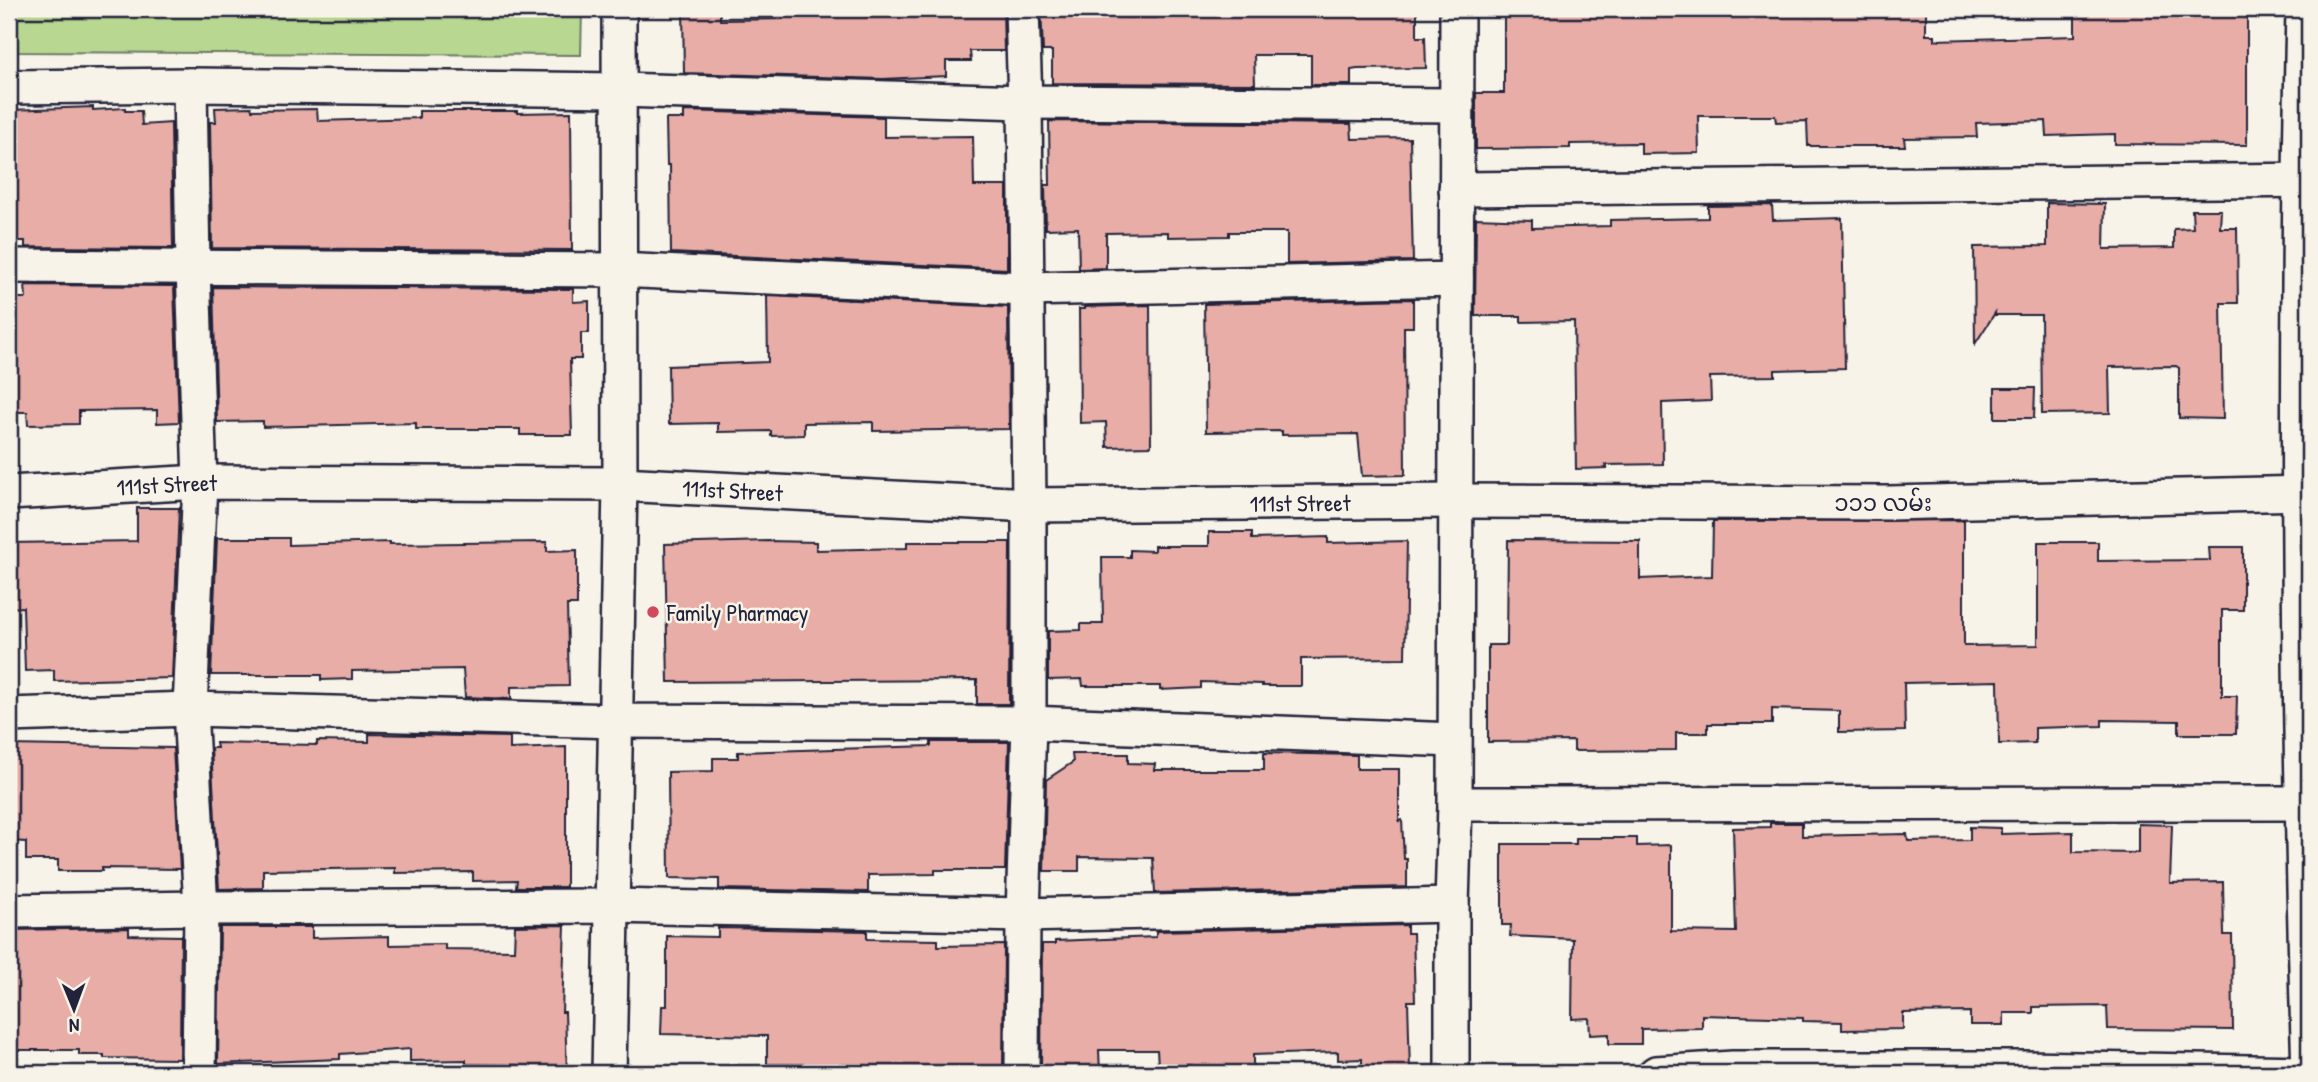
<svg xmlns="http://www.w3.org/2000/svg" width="2318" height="1082" font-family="'Patrick Hand','Noto Sans Myanmar',sans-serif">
<rect width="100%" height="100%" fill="#f7f3e8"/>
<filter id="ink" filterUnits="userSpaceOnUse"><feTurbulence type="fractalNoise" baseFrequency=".0143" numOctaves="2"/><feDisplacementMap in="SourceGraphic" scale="14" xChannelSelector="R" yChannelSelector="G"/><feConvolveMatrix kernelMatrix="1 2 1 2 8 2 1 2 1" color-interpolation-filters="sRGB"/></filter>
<g filter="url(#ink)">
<path fill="#b8d790" stroke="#6d7c66" stroke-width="2" d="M9,9H582L581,55L9,52Z"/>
<g fill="#e8ada6" stroke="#22223b" stroke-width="2">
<path d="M683,9H720V20L783,19V9H833V14L1003,9L1004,51H970L971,61H946V76L883,79L684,73Z"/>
<path d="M1041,9H1098V17L1156,18V9H1417V37H1425L1426,68L1357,69L1351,70V85H1311V55H1254L1255,84L1052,83V51H1043Z"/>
<path d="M1504,9H1926V35H1935V40L2075,36V9H2247V145L2115,144V134L2047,136L2046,121L1976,123L1977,137L1904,138L1905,146H1808L1807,121L1776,122L1775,116H1698L1699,153L1641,154V143L1570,144V148L1476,149V93H1504Z"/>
<path d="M93,107V110L125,108V111H141L142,125L171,123L173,248L25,247V241H9V110Z"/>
<path d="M251,107L252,110L317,109L318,121L419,118V111H517V113L571,112L572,250L212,248L210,122H216L215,108Z"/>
<path d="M684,111L884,117V137L973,136L974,186H1007V269L671,253L670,165H667L666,119H684Z"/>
<path d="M1049,121L1351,124L1352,139L1410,138L1413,261L1287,264V232H1229V236L1168,237V232L1106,233V268L1079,269L1078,228L1046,229L1045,185H1050Z"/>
<path d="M2047,203L2105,204L2104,249L2174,248V229L2193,228L2192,210H2221L2220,228H2237L2238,303H2221L2223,419L2179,418V368L2176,366L2109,367L2110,413L2042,414L2041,315H1995V313L1975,344L1974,247L2047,246Z"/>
<path d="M1772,205L1773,220L1842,218L1845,368L1775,370V376L1710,377L1711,401L1662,403L1663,464L1606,465L1607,468L1576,469L1574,321L1521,322V316H1475L1476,218L1532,220V228L1610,226V220L1708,218V206Z"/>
<path d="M25,285L174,286L179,422L157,423V410L79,411V424L28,425L27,412H9V298H26Z"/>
<path d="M213,287L573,289V302L589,301V333H581V359H570L572,435H520V429H416V423L263,427V421L217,422Z"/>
<path d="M767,296L1008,307L1009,429L873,431V422L804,423V435L771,436V431L718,432V423L669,424L668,366L768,362Z"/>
<path d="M1413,299V327H1404L1405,475L1362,476L1358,434L1282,435V431L1206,432L1204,304Z"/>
<path d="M1150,305L1151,446L1107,447L1106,422L1080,423L1079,309H1084V307Z"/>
<path d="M1995,388H2035L2034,418H1995Z"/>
<path d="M137,508H179L172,678L54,681V670L25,671L23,607L9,608V543L137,541Z"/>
<path d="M1964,520V646L2038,645V542H2098V561L2210,560L2209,547H2243V610H2222V696H2237L2236,734H2179V721L2102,720V726L2035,728V743L1999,744L1998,681L1904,683L1905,731L1839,732V711L1772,709V724H1708V733H1676V750L1574,751V741L1488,742V645H1507L1508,540L1640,541V579L1712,576L1713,521Z"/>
<path d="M1209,532H1252V539L1328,537V543L1407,541L1405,658L1301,659V686H1262V684L1201,682V688L1160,690V686H1083L1082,679L1048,680V631L1081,630V624H1103L1102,557H1130V550L1154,551V546H1209Z"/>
<path d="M217,538H289V545L390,542V544L547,542V551L577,550V605H567L569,686L511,687V699L465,697L463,669L352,671V679L321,680V675H211Z"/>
<path d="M767,541L816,542V550L907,548V542H1010L1009,704H977V680L668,682L665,544Z"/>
<path d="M369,734L510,737V749L566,747V887H516L517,880L473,881V872L395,873V868L263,870V888L219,889L211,748H217L216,743L317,745V741L369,742Z"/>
<path d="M931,742H1009L1005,870H935V874L868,875V892L719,889V879L669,878L668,772L713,771V758H738V752L931,746Z"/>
<path d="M9,745L173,748L180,869L102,868V871H58V860H26V842L9,841Z"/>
<path d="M1264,753L1357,755V769H1399V821L1402,820L1404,859H1407V887L1155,893L1153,858L1079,857V871H1044L1046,780L1073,762L1072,754H1128V763L1155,764L1154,770H1264Z"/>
<path d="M1770,823H1802V836L1907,834L1908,841L1970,840V827L2001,828V834L2073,832V852L2138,853V824L2172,825L2170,883L2223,882L2224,935H2232L2233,1030L2108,1029L2107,1006L2033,1007V1013H2004V1025H1970V1012L1903,1013V1029L1842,1030V1022L1803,1021V1018L1702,1015V1028L1641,1029V1044H1609V1034L1590,1035L1589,1018L1572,1019L1573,939L1510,936L1511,925H1502V844H1576V838H1637V846L1671,845V931L1736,932L1733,828L1770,827Z"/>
<path d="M565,925L562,1012H565L567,1073H519V1065L466,1064V1060L410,1061V1049L340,1054V1059L218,1064L220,927H312V938L389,936V945L445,944V949L514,950L515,926Z"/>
<path d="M1407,925V933H1413L1415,1001H1408L1410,1071L1362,1072V1059L1338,1060V1052L1253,1055V1073H1191V1065H1158L1157,1050H1099L1100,1073H1041L1042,944H1055V941L1156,937V931Z"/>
<path d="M129,928V935L181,936L180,1059L104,1058V1055H79V1050H9V930Z"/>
<path d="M718,928L867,931V939L938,940V946L1004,945L1003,1073H948V1067L890,1069V1073H836V1065L767,1064V1036L661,1034L662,1006H667V936L718,937Z"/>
</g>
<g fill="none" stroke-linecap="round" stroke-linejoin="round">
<defs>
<g id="minor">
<path d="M1022,9L1025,102L1029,505V723L1023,915L1022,1073"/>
<path d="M2303,9C2295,363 2298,719 2309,1073"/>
<path d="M190,85L193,267L200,482L190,709L201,908L199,1073"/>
<path d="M9,87L190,85L619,90L1025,102L1457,105"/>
<path d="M1456,189L2309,180"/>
<path d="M9,266L618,270L1027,289L1456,279"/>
<path id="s1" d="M9,493L200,482L620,484L1029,505L1456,501L1889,503L2309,493"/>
<path d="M9,715L190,709L616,721L1029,723L1454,740"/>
<path d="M1455,804L2309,803"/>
<path d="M9,911L201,908L612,906L1023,915L1452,905"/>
<path d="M609,1073L620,484L619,9"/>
<path d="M1452,1073V905L1455,804L1457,9"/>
<path d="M1656,1073L1733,1068H2024L2303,1073"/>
</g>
</defs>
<use href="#minor" stroke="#22223b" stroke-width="38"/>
<use href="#minor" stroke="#f7f3e8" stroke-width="33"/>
</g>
</g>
<circle fill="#d1495b" stroke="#f7f3e8" stroke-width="2.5" cx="653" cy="612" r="7"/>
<g text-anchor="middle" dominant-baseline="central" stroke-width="5" stroke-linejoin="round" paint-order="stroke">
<g font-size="23" fill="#22223b" stroke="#f7f3e8">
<text stroke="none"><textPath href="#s1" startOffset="158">111st Street</textPath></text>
<text stroke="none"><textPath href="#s1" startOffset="724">111st Street</textPath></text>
<text stroke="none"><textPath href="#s1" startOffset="1292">111st Street</textPath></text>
<text x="1883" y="502">၁၁၁ လမ်း</text>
</g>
<g font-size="23" fill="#22223b" stroke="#f7f3e8" text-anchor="start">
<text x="667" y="612">Family Pharmacy</text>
</g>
</g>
<rect width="2318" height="1082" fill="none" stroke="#f7f3e8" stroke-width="35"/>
<rect x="18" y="18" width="2283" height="1047" fill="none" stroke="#22223b" stroke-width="2.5" filter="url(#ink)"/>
<g transform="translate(74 1009) rotate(179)" stroke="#f7f3e8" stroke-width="5" paint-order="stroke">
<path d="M0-5L12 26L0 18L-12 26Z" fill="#22223b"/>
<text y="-10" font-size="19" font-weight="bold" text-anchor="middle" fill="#22223b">N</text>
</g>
</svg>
